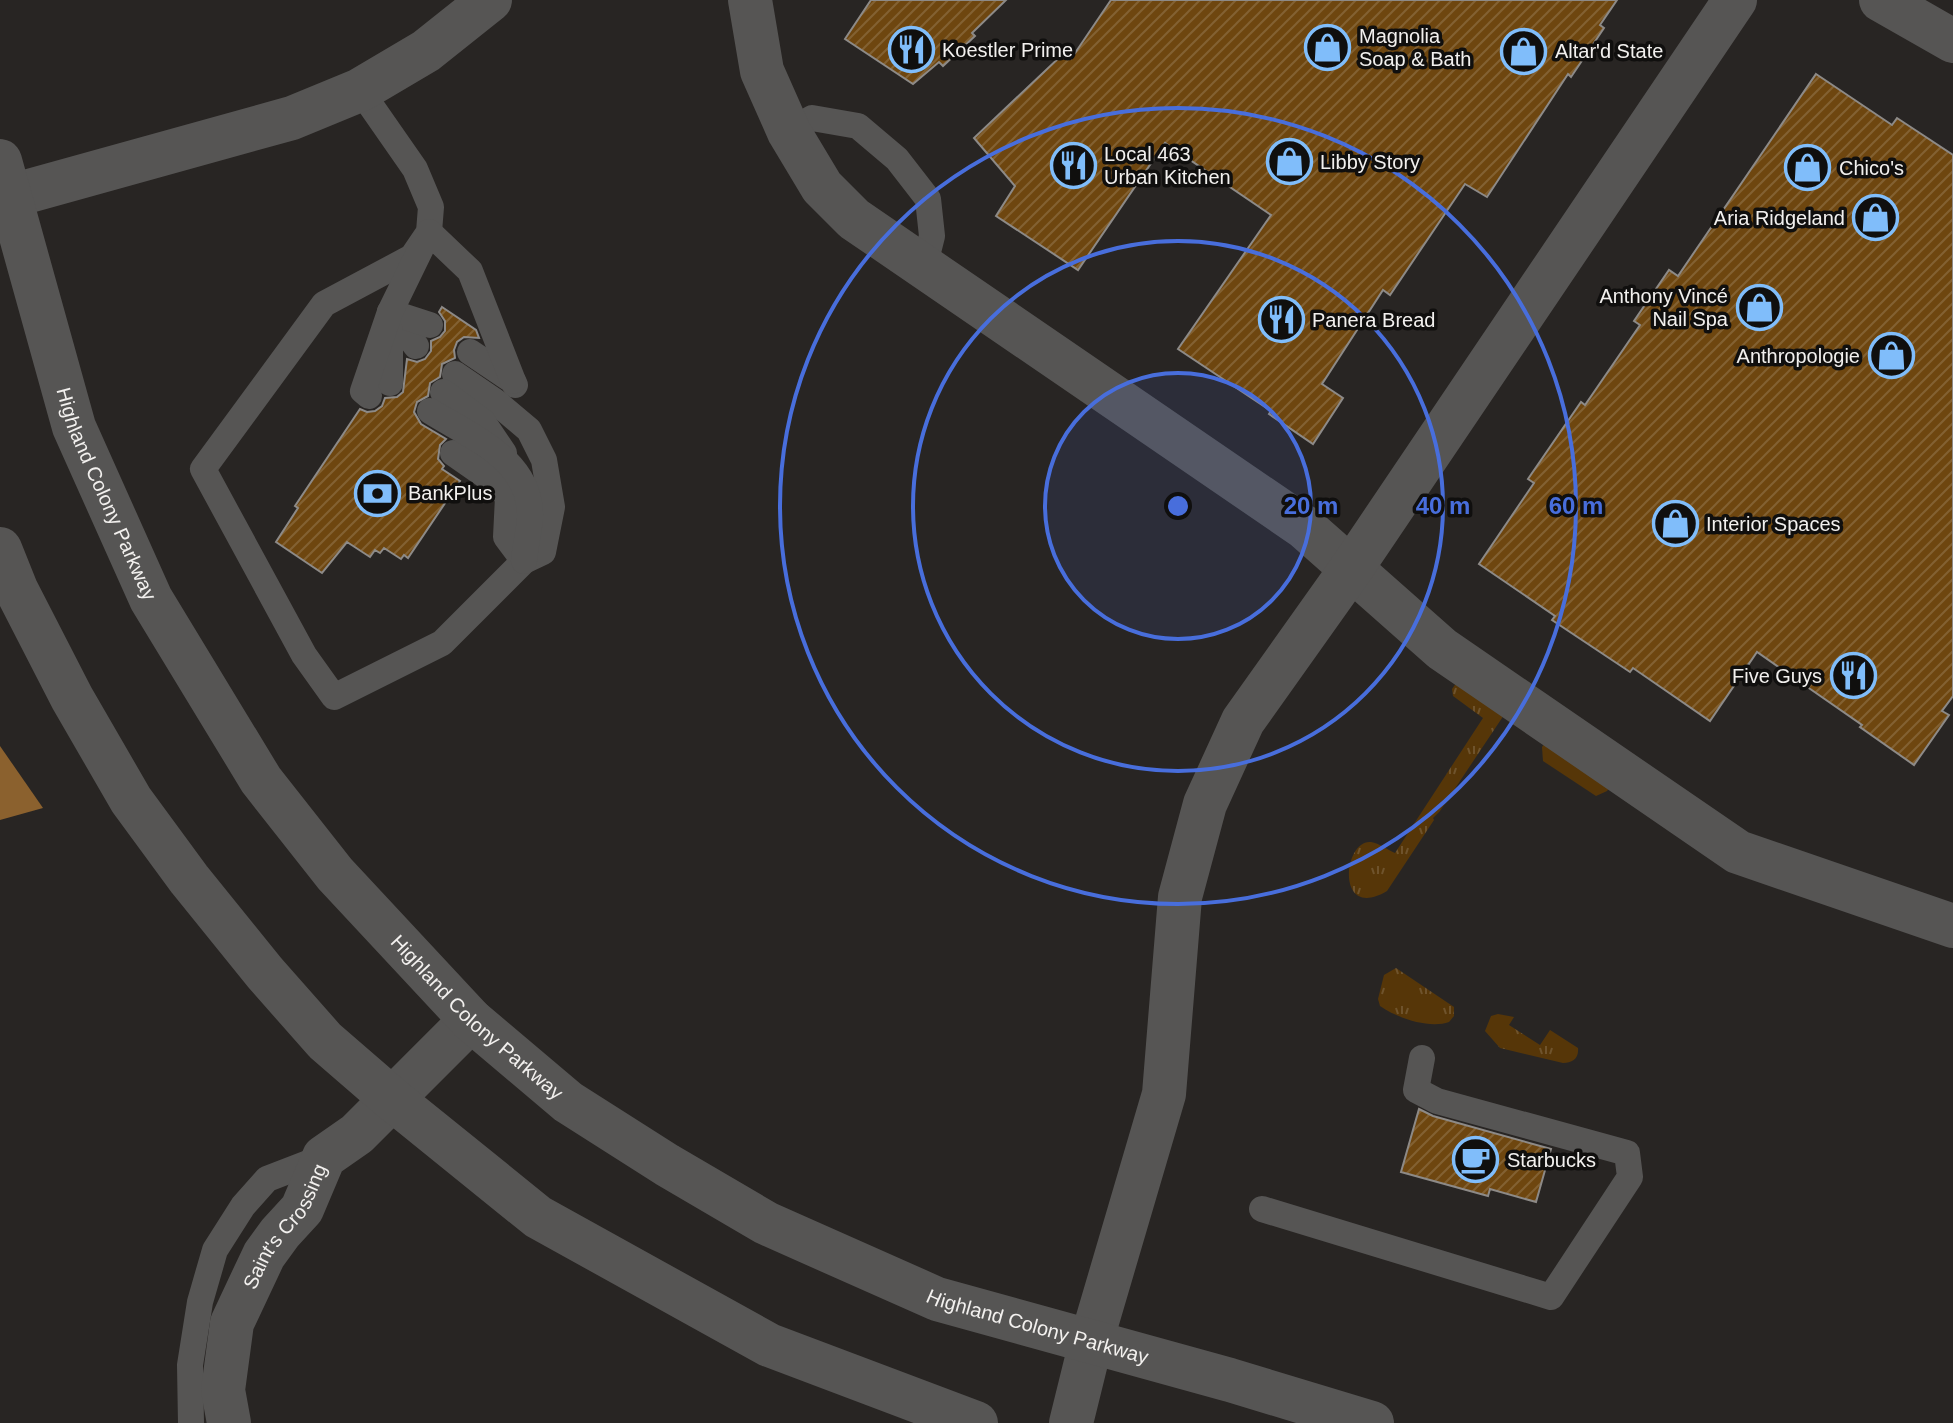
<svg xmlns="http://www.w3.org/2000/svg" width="1953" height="1423" font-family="Arial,sans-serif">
<defs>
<pattern id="grass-tufts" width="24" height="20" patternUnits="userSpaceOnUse" patternTransform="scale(2)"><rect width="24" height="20" fill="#563608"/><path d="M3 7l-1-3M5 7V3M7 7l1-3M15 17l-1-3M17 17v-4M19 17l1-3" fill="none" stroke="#6f532c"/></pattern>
<pattern id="building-hatch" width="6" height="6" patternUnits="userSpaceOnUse" patternTransform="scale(2)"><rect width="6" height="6" fill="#6e460f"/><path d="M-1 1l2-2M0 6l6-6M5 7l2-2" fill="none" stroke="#836132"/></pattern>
</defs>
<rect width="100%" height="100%" fill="#282523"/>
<g fill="url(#grass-tufts)">
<path d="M1457,682L1504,715L1440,811L1433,818L1434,820L1387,891C1335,922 1343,839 1371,842C1379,843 1388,850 1395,853L1483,718L1453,696L1452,689Z"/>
<path d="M1549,738L1611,785L1607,791L1596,796L1543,761L1542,747Z"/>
<path d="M1396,968L1454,1007V1016L1449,1022C1429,1029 1397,1018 1380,1006L1378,999L1384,975Z"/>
<path d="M1498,1014L1514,1017L1509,1025L1540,1045L1550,1030L1578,1048C1579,1059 1572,1063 1563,1063L1500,1048L1485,1031L1491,1016Z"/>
</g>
<path fill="#8b612e" d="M0,746L43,808L0,820Z"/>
<g fill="url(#building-hatch)" stroke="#8d8a87" stroke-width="2">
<path d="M871,0H1006L972,33L975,36L943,66L939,62L913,84L845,39Z"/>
<path d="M1111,0H1617L1600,25L1604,28L1571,77L1568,74L1487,197L1465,184L1390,295L1383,290L1322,384L1343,398L1313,444L1269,414L1271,411L1178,349L1271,215L1165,143L1078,270L996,216L1015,186L974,138L1063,54L1071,59Z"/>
<path d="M1816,74L1892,125L1897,118L1953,155V696L1942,711L1949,715L1914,765L1860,727L1862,725L1757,652L1710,721L1633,668L1630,672L1552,620L1555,616L1479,564L1534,483L1528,479L1581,402L1585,405L1640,325L1634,321L1669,270L1678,276Z"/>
<path d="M442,307L476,330L479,338L464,337L457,342L454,350L455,358L442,364L440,377L430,383L428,396L417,402L414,412L421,424L446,439L440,445L438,459L444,466L442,469L460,481L408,558L404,555L401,559L384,548L380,553L375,550L370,557L347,542L322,573L276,542L298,508L295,506L360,409L367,412L375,411L382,406L385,398L397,397L403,392L407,359L417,362L425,359L431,351V341L440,337L445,331V321L439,312Z"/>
<path d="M1419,1109L1433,1116L1551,1149L1536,1202L1490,1189L1488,1196L1401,1172Z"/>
</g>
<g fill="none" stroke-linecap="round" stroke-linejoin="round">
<g stroke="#565554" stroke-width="26">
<path d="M360,90L415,169L431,207L429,232L412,257L324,304L203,469L304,655L334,697L442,643L524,561L506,537L508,497L496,483L453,453"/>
<path d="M789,132L812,118L858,126L897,159L928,199L932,236L924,268"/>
<path d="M390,312L416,346"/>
<path d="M390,312L430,325"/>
<path d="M390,331V383"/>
<path d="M470,352L513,381L515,385"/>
<path d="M455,374L496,402L529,430L544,460L552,507L543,552L524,561"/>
<path d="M443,392L483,422L504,453"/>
<path d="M369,396L363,391L390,312L429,232L470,271L513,381"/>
<path d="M430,411C471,437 532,460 530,518C529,532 525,547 524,561"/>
<path d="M1262,1209L1551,1297L1630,1177L1627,1153L1437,1101L1416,1090L1422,1058"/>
<path d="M191,1423L190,1365L200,1302L215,1250L243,1206L267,1179L324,1157"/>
</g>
<g stroke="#565554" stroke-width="44">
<path d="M750,0L762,71L789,132L822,187L854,219L1304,527L1442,649L1738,852L1953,926"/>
<path d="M1881,0L1953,41"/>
<path d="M0,199L292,118L360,90L426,51L490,0"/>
<path id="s1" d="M229,1423L223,1390L232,1323L264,1255L280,1233L302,1209L324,1157L357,1134L471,1020"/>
<path d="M1071,1423L1091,1342L1164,1094L1180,897L1205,804L1243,721L1351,569L1735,0"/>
</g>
<g stroke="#565554" stroke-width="44">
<path id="s2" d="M0,161L74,427L151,599L261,780L335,874L471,1020L568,1102L667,1165L766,1223L937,1299L1230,1380L1372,1423"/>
<path d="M0,549L16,589L72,698L131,800L189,879L265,973L325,1041L392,1099L538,1217L769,1345L976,1423"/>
</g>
</g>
<circle cx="1178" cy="506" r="133" fill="#486edc" fill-opacity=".12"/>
<g fill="none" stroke="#486edc" stroke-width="4">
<circle cx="1178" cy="506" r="133"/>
<circle cx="1178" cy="506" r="265"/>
<circle cx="1178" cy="506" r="398"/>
</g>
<defs>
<symbol id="shop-ring" viewBox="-11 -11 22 22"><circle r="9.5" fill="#100f0e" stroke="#80bdfa" stroke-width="1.5"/><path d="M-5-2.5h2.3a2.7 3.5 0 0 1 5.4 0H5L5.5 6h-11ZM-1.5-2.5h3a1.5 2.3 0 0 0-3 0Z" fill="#80bdfa"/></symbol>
<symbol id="restaurant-ring" viewBox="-11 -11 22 22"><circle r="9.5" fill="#100f0e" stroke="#80bdfa" stroke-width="1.5"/><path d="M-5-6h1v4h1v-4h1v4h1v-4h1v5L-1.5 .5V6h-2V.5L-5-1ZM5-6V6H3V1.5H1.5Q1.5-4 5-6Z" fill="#80bdfa"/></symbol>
<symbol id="bank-ring" viewBox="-11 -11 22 22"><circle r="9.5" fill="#100f0e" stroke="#80bdfa" stroke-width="1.5"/><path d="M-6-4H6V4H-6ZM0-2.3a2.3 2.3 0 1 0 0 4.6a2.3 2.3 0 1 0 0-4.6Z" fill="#80bdfa"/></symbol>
<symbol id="cafe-ring" viewBox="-11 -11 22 22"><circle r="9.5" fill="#100f0e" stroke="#80bdfa" stroke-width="1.5"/><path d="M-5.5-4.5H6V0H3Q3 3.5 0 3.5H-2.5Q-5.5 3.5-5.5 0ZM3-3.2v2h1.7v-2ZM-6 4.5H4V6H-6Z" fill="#80bdfa"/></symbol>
</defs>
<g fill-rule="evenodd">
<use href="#shop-ring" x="1302" y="22" width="51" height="51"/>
<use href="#restaurant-ring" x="886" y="24" width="51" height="51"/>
<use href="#shop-ring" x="1498" y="26" width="51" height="51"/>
<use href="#shop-ring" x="1264" y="136" width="51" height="51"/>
<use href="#restaurant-ring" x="1048" y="140" width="51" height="51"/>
<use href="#shop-ring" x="1782" y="142" width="51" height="51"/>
<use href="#shop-ring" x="1850" y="192" width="51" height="51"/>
<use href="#shop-ring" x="1734" y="282" width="51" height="51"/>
<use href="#restaurant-ring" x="1256" y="294" width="51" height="51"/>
<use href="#shop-ring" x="1866" y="330" width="51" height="51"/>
<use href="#bank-ring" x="352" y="468" width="51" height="51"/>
<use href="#shop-ring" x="1650" y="498" width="51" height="51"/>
<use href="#restaurant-ring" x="1828" y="650" width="51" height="51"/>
<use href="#cafe-ring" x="1450" y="1134" width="51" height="51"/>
</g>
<g text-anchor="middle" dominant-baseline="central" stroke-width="7" stroke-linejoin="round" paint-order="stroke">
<g font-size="20" fill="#f2f0ee" stroke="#100f0e" text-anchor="start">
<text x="1359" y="36">Magnolia<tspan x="1359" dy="23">Soap &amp; Bath</tspan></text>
<text x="942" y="50">Koestler Prime</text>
<text x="1555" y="51">Altar'd State</text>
<text x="1104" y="154">Local 463<tspan x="1104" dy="23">Urban Kitchen</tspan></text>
<text x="1320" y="162">Libby Story</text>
<text x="1839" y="168">Chico's</text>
<text x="1845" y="218" text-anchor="end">Aria Ridgeland</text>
<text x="1728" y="296" text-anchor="end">Anthony Vincé<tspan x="1728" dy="23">Nail Spa</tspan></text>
<text x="1312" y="320">Panera Bread</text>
<text x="1860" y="356" text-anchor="end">Anthropologie</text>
<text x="408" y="493">BankPlus</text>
<text x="1706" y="524">Interior Spaces</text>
<text x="1822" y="676" text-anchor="end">Five Guys</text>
<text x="1507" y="1160">Starbucks</text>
</g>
<g font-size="20" fill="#f2f0ee" stroke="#100f0e">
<text stroke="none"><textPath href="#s2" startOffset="350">Highland Colony Parkway</textPath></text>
<text stroke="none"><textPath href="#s2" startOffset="998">Highland Colony Parkway</textPath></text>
<text stroke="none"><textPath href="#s1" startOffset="212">Saint's Crossing</textPath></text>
<text stroke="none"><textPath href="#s2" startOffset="1646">Highland Colony Parkway</textPath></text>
</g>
</g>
<circle cx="1178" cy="506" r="12" fill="#486edc" stroke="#100f0e" stroke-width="4"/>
<g font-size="24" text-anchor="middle" font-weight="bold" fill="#486edc" stroke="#100f0e" stroke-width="7" stroke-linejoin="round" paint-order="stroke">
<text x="1311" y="514">20 m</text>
<text x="1443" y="514">40 m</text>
<text x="1576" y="514">60 m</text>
</g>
</svg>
